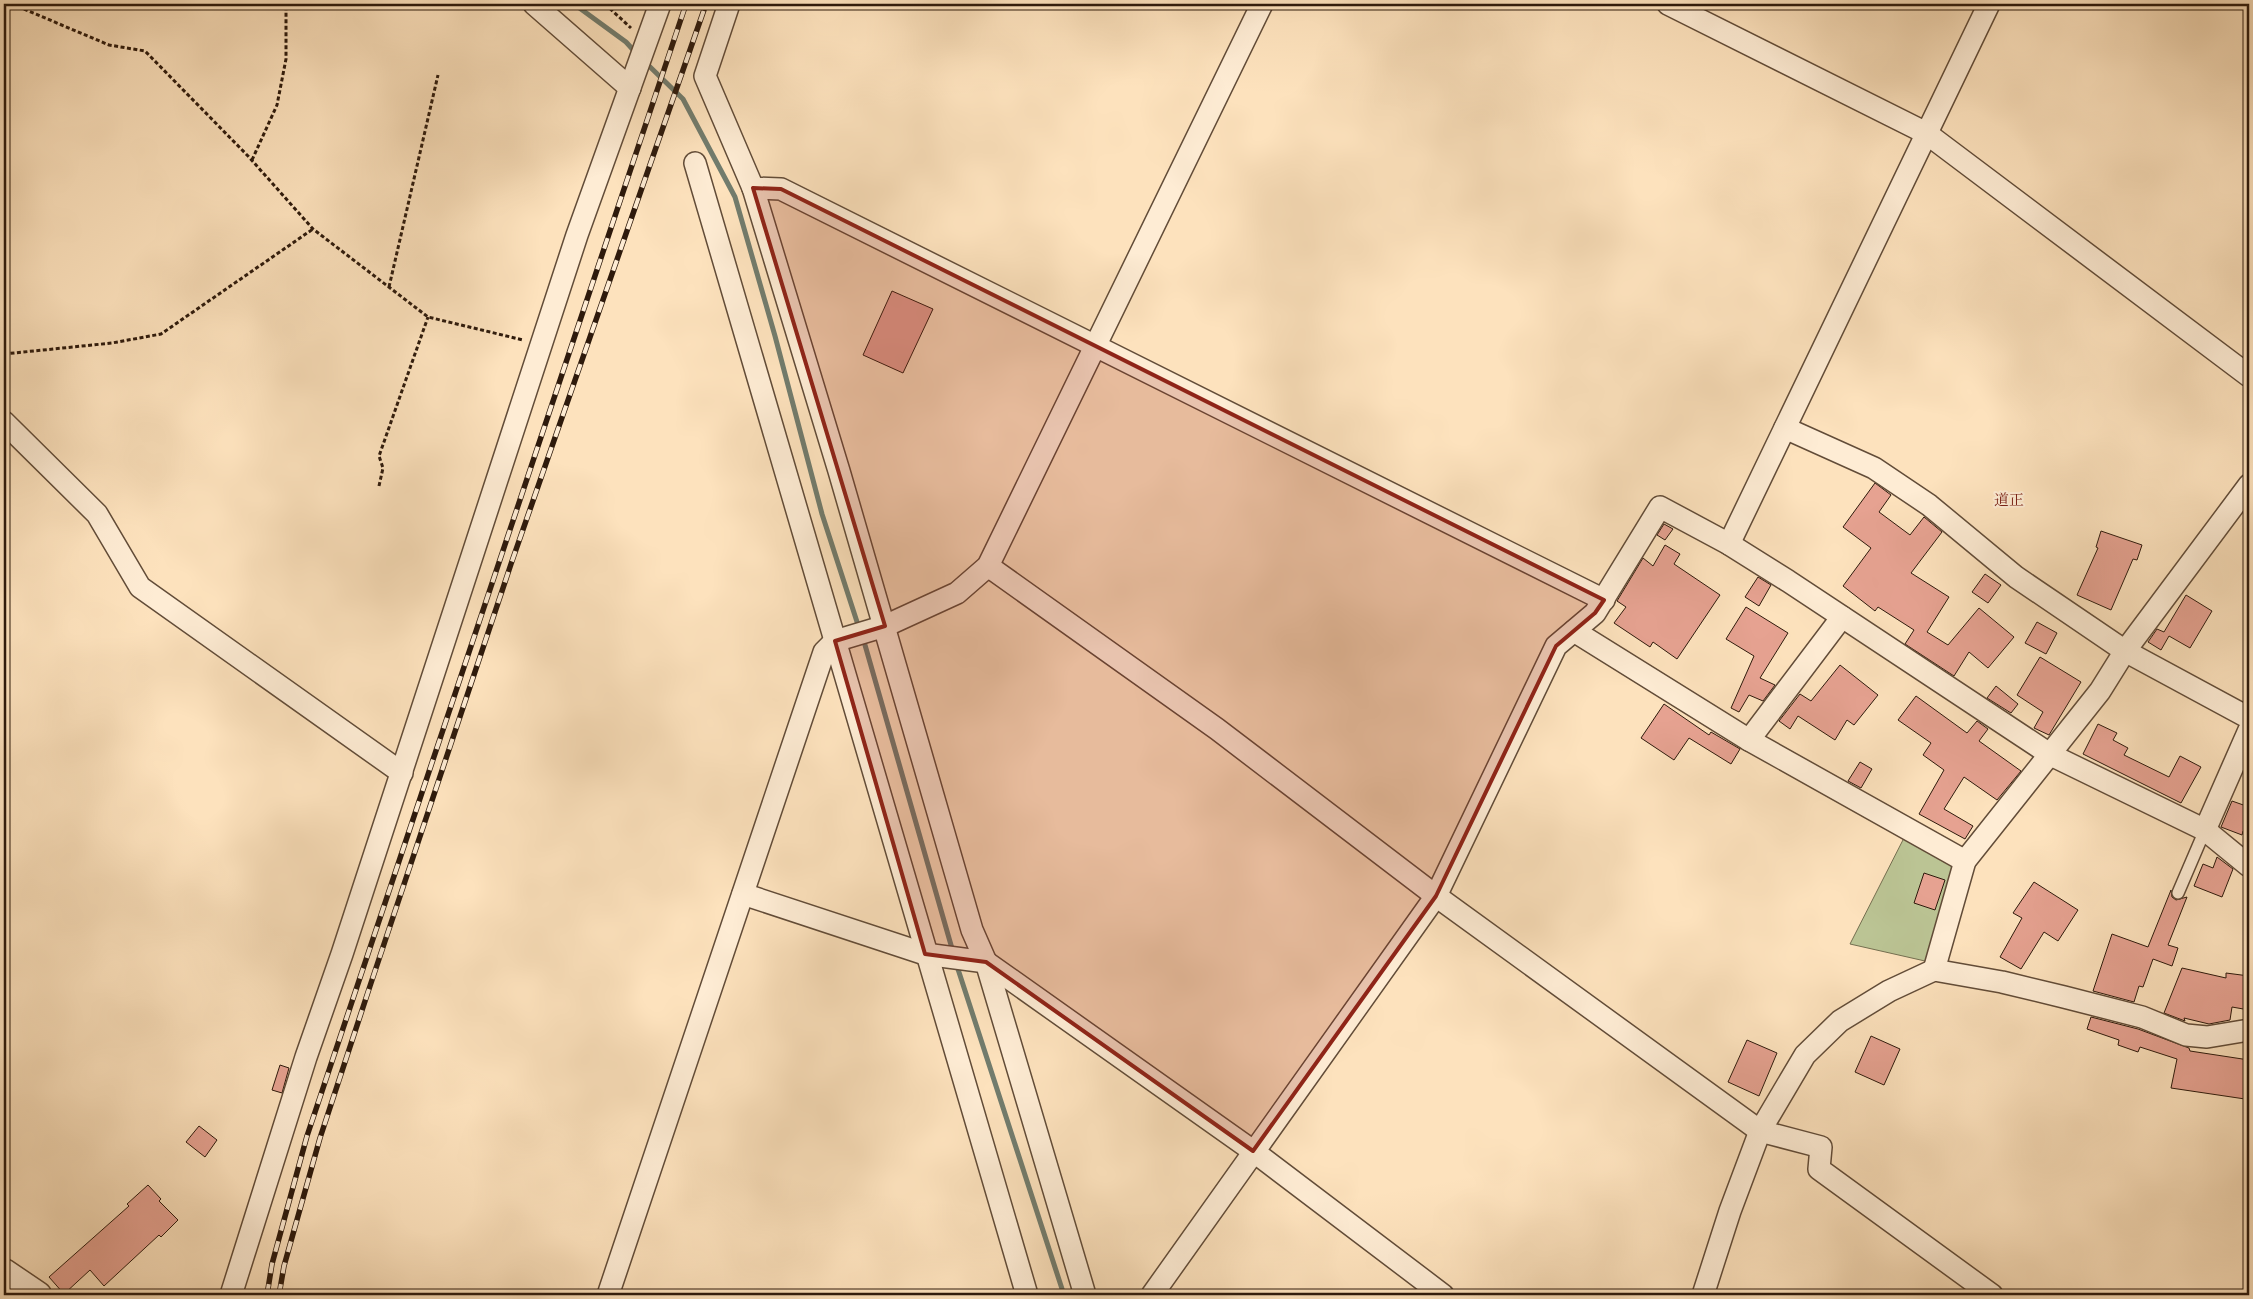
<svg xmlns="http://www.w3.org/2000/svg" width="2253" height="1299" font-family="'Old Standard TT','Noto Serif JP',serif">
<rect width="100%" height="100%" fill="#fde2bd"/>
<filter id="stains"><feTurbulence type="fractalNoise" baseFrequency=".004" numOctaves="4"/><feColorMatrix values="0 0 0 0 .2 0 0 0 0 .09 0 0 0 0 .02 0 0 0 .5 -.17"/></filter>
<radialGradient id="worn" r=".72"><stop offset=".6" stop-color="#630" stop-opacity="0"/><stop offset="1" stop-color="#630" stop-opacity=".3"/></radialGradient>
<path fill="#bbc494" stroke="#746f50" d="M1906,834L1957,864L1932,954L1925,961L1850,944Z"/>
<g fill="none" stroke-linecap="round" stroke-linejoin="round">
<g stroke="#727c6d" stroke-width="5">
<path d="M574,4L626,42L636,53"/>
<path d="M646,63L683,99L735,197L775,336L822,514L859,628"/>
<path d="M863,638L953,952"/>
<path d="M956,963L1064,1295"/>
</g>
</g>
<g fill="#e6a291" stroke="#2e1a0c">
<path d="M892,291L933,309L903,373L863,355Z"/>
<path d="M1875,483L1891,495L1879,512L1910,535L1924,517L1942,532L1911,573L1949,597L1927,632L1948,645L1979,608L2014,637L1988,668L1969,652L1954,676L1905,644L1914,630L1878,607L1875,611L1843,586L1871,548L1843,527Z"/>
<path d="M1664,524L1673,529L1665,540L1657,535Z"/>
<path d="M2101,531L2142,545L2137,560L2133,559L2111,610L2077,595L2098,548L2096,547Z"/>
<path d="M1665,545L1680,554L1674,564L1720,595L1677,659L1653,642L1650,647L1614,623L1626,607L1617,601L1643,558L1653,566Z"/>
<path d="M1985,574L2001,585L1988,603L1972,592Z"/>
<path d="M1758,577L1771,585L1759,606L1745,597Z"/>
<path d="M2186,595L2212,611L2190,648L2169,636L2161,650L2148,642L2157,629L2164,632Z"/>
<path d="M1746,607L1788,633L1760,678L1775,685L1763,701L1749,695L1739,712L1731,708L1754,656L1726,639Z"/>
<path d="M2037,622L2057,633L2046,654L2025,643Z"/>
<path d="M2040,657L2081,682L2049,735L2034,728L2043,712L2017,695Z"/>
<path d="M1840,665L1878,695L1854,725L1847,720L1835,740L1798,716L1790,729L1779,721L1800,694L1811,701Z"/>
<path d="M1996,686L2018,704L2011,713L1987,698Z"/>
<path d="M1916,696L1967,733L1977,721L1988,729L1979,741L2021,771L1997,800L1964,777L1944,809L1973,826L1965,839L1919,814L1944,770L1923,755L1931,743L1898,720Z"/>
<path d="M1664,704L1709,735L1711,732L1740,749L1731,764L1689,738L1674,760L1641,738Z"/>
<path d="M2098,724L2117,733L2113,740L2128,748L2124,755L2169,777L2180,756L2201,767L2181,803L2083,754Z"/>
<path d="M1860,762L1872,769L1861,788L1848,781Z"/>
<path d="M2232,801L2249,807V833L2243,831L2242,835L2221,827Z"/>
<path d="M2217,857L2233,869L2222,897L2194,886L2203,864L2213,868Z"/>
<path d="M1924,873L1945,880L1935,910L1914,903Z"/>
<path d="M2034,882L2078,910L2058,941L2044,932L2021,969L2000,957L2022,918L2013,913Z"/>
<path d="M2171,890L2172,897L2176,900L2187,897L2168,945L2178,948L2172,966L2153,959L2143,987L2139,986L2134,1002L2093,991L2112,934L2148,947Z"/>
<path d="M2182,968L2226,978V973L2249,976V1010L2232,1007L2230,1020L2209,1024L2184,1018L2185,1021L2164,1013Z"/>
<path d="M2091,1017L2138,1029L2189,1048L2190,1051L2249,1060L2245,1099L2171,1088L2177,1059L2140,1047L2138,1052L2118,1045L2119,1040L2087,1029Z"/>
<path d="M1871,1036L1900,1049L1884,1085L1855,1072Z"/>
<path d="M1747,1040L1777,1053L1759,1096L1728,1082Z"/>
<path d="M280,1065L289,1068L282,1093L272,1090Z"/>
<path d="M199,1126L217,1140L205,1157L186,1142Z"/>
<path d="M148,1185L161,1199L159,1201L178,1220L161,1237L159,1235L104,1286L90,1270L64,1294L49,1277L129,1206L127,1204Z"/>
</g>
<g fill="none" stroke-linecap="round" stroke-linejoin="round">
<defs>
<path id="service" d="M2178,893L2205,830"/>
<g id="minor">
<path d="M534,4L630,88"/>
<path d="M729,4L705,76L753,188L781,189L1604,600"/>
<path d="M1668,4L1926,133L2249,376"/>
<path d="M695,163L1027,1295"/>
<path d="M753,188L839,471L972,930L986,962L1085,1295"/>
<path d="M4,422L97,514L140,587L402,773"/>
<path d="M1785,428L1874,468L1929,505L2016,577L2125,651L2249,718"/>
<path d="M1729,544L1989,4"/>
<path d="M988,566L1217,729L1436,896L1760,1131L1821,1147L1819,1169L1992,1295"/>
<path d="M1842,617L1749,740L1965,861"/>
<path d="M1574,631L1749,740"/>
<path d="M2205,830L2249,866"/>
<path d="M743,894L925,954L986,962L1253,1151L1443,1295"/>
<path d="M1934,970L1965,861L2100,691L2125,651L2249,485"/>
<path d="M231,1295L306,1057L342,954L577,235L660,4"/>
<path d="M608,1295L824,652L835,641L885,626L957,593L988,566L1262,4"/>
<path d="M1152,1295L1436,896L1556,646L1595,613L1660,507L1729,544L1788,581L2051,755L2205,830L2249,730"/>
<path d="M1703,1295L1730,1211L1760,1131L1805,1055L1840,1021L1889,991L1934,970L2002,982L2064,997L2142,1017L2186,1035L2207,1037L2249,1030"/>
</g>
<path id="tertiary" d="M4,1272L38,1295"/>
</defs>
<use href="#service" stroke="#624c38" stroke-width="14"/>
<use href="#minor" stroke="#624c38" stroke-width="24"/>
<use href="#tertiary" stroke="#624c38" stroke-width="29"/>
<g stroke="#2e1a0c" stroke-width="3" stroke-dasharray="4 2.5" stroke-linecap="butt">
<path d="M12,4L109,45L145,51L248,156L313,229L428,317L523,340"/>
<path d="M605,4L631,28"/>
<path d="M252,160L277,105L286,59V4"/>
<path d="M389,287L438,75"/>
<path d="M4,354L112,343L161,334L313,229"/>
<path d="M379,486L383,468L379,456L428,317"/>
</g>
<use href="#service" stroke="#feecd4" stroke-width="11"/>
<use href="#minor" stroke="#feecd4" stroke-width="21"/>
<use href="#tertiary" stroke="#feecd4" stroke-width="26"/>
<defs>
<g id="rail">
<path d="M267,1295L272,1264L307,1136L686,4"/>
<path d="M279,1295L284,1266L320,1138L370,986L511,564L706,4"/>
</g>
</defs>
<use href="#rail" stroke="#2e1a0c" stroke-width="5.5"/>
<use href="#rail" stroke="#feecd4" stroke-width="4" stroke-dasharray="11" stroke-linecap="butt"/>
</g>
<path fill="#8f2418" fill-opacity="0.2" stroke="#8f2418" stroke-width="4" stroke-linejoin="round" d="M753,188L781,189L1604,600L1595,613L1556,646L1436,896L1253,1151L986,962L925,954L835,641L885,626Z"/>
<g text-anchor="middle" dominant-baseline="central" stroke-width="4" stroke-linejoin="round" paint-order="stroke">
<g font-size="15" fill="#7a1f14" stroke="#feecd4">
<text x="2009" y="501">道正</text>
</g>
</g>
<rect width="2253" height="1299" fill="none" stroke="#fde2bd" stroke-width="20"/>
<rect x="5" y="5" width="2243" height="1289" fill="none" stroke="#2e1a0c" stroke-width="2.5"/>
<rect x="10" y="10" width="2233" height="1279" fill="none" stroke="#2e1a0c"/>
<rect width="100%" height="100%" filter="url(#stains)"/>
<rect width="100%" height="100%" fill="url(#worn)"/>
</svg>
